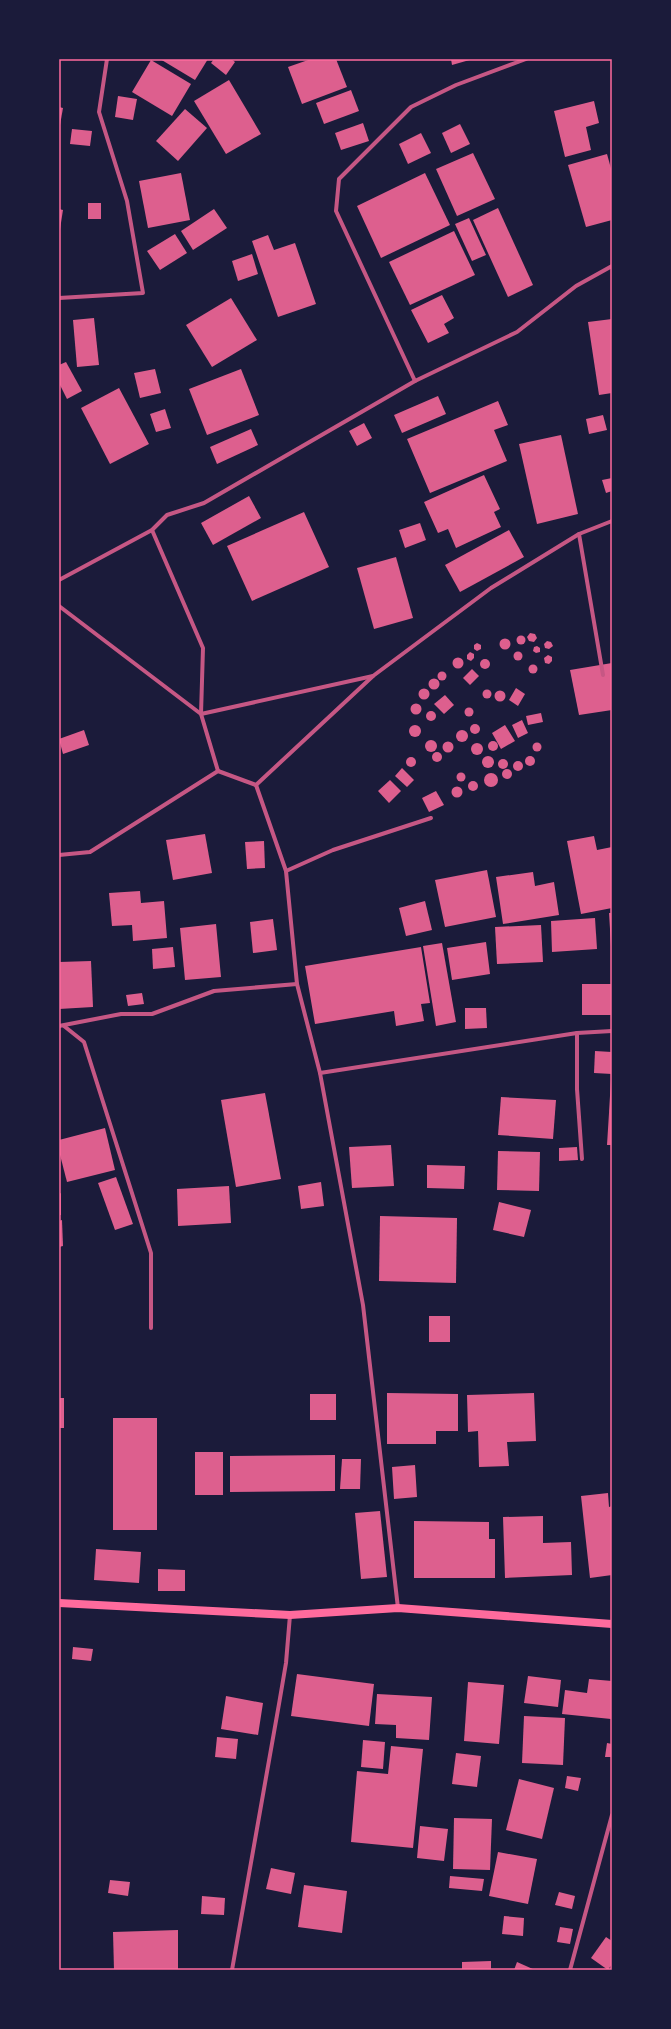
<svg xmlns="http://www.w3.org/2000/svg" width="671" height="2029" font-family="Barlow,sans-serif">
<rect width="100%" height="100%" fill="#1b1b3a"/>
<g fill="#dd5f8e">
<path d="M160,59H208L195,80Z"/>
<path d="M214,59H231L235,62L226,75L211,63Z"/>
<path d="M311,59H336L347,87L302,104L288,67Z"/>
<path d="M451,59H473L452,65Z"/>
<path d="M151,60L191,84L172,116L132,92Z"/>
<path d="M229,80L261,134L226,154L194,101Z"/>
<path d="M351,90L359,111L324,124L316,103Z"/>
<path d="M118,96L137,99L133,120L115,117Z"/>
<path d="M594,101L599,123L586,127L591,150L565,157L554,111Z"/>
<path d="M59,107L63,108L60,125H59Z"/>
<path d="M185,109L207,128L178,161L156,141Z"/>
<path d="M363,123L369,141L341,150L335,133Z"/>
<path d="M460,124L470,144L451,153L442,133Z"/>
<path d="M72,129L92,131L90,146L70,144Z"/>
<path d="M421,133L431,153L408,164L399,144Z"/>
<path d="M473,153L495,199L457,216L436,169Z"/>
<path d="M607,154L612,172V220L586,227L568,165Z"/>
<path d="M181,173L190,220L148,228L139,181Z"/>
<path d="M425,173L450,225L381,258L357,206Z"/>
<rect x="88" y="203" width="13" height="16"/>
<path d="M498,208L533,285L508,297L473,220Z"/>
<path d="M59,209L63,210L60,229H59Z"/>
<path d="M214,209L227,228L193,250L181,231Z"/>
<path d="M469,218L486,255L472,261L455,224Z"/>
<path d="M454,231L475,275L410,305L389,262Z"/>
<path d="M175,234L187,253L160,270L147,251Z"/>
<path d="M268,235L274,250L295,243L316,304L278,317L252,241Z"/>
<path d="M252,254L258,274L238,281L232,261Z"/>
<path d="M442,295L454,318L444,324L449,333L428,343L411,310Z"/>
<path d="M231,298L257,340L212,367L186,325Z"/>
<path d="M94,318L99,365L77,367L73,320Z"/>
<path d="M612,319V393L599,395L588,322Z"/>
<path d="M66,362L82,391L67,399L59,383V365Z"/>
<path d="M155,369L161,393L140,398L134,373Z"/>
<path d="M241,369L259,415L207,435L189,389Z"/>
<path d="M119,388L149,444L110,464L81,408Z"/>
<path d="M438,396L446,414L402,433L394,415Z"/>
<path d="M498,401L508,425L494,430L507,461L430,493L407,439Z"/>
<path d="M165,409L171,428L156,432L150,414Z"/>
<path d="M603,415L607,430L589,434L586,419Z"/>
<path d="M364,423L372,438L357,446L349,431Z"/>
<path d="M251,429L258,445L217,464L210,447Z"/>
<path d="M561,435L578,514L537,524L519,444Z"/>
<path d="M484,475L500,509L494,512L501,527L456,548L448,529L438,533L424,502Z"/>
<path d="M612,478V491L606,493L602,480Z"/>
<path d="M249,496L261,518L213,545L201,523Z"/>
<path d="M304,512L329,567L252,601L227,546Z"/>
<path d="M420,523L426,540L405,548L399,530Z"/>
<path d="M509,530L524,557L460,592L445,565Z"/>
<path d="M396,557L413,618L374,629L357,568Z"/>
<path d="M530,633L535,634L537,638L534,642L529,641L527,637Z"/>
<circle cx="521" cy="640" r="4.5"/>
<circle cx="505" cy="644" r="5.5"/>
<path d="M547,641L551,642L553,646L549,649L545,648L544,644Z"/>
<path d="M477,643L481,645V649L477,651L474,649V645Z"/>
<path d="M537,646L540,648V652L536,653L533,651L534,647Z"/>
<circle cx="518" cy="656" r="4.5"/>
<path d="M470,652L474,654V658L471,661L467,659V655Z"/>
<path d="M548,655L552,657V661L549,664L545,663L544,658Z"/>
<circle cx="458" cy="663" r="5.5"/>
<circle cx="485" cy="664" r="5"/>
<path d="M612,663V710L579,715L570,670Z"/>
<circle cx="533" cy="669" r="4.5"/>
<path d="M472,669L479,676L470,685L463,678Z"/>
<circle cx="442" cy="676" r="4.5"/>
<circle cx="434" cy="684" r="5.5"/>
<path d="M516,688L525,694L518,706L509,700Z"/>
<circle cx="424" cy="694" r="5.5"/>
<circle cx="487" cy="694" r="4.5"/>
<circle cx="500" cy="696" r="5.5"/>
<path d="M445,695L454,705L444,714L434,704Z"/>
<circle cx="416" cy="709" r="5.5"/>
<circle cx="469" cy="712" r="4.5"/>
<circle cx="431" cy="716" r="5"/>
<path d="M541,713L543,722L528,725L526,716Z"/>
<path d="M522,720L528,733L518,738L512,725Z"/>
<circle cx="475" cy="729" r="5"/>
<circle cx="415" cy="731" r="6"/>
<path d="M505,725L515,741L501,749L492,733Z"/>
<circle cx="462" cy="736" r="6"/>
<path d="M84,730L89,745L63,754L59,739Z"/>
<circle cx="431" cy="746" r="6"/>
<circle cx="493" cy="746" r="5"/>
<circle cx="448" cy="747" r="5.5"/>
<circle cx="537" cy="747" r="4.5"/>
<circle cx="477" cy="749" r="6"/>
<circle cx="437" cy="757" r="5"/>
<circle cx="530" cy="761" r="5"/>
<circle cx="488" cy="762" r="6"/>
<circle cx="411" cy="762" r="5"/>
<circle cx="503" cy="764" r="5"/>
<circle cx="518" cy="766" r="5"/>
<path d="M402,768L414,780L407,787L395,776Z"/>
<circle cx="507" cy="774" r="5"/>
<circle cx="461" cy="777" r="4.5"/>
<circle cx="491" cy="780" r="7"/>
<path d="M390,780L401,791L389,803L378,791Z"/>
<circle cx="473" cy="786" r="5"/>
<circle cx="457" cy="792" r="5.5"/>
<path d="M436,791L444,805L429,812L422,798Z"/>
<path d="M205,834L212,873L173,880L166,840Z"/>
<path d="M594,836L597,850L612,847V908L581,914L567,841Z"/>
<path d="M264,841L265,868L247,869L245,842Z"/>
<path d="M487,870L496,917L445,927L435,880Z"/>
<path d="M533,872L535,886L554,882L559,915L503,924L496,877Z"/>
<path d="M140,891L141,903L164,901L167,938L133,941L132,925L112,926L109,893Z"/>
<path d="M425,901L432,930L406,936L399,908Z"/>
<path d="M609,913H612V946H611Z"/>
<path d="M595,918L597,949L552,952L551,921Z"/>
<path d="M273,919L277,950L253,953L250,922Z"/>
<path d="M216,924L221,977L185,980L180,928Z"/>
<path d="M541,925L543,962L497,964L495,927Z"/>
<path d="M486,942L490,974L452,980L447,948Z"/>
<path d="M442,943L456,1022L436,1026L423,946Z"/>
<path d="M173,947L175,967L153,969L152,949Z"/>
<path d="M421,947L430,1003L421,1004L424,1021L396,1026L394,1011L315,1024L305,966Z"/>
<path d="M91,961L93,1007L59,1009V962Z"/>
<rect x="582" y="984" width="30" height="31"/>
<path d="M142,993L144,1004L128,1006L126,995Z"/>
<path d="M465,1008H486L487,1028L465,1029Z"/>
<path d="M595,1051L612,1052V1074L594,1073Z"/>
<path d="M611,1080H612V1145H607Z"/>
<path d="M265,1093L281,1179L236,1187L221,1100Z"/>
<path d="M501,1097L556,1100L553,1139L498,1135Z"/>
<path d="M105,1128L115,1170L67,1182L59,1151V1140Z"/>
<path d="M391,1145L394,1186L352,1188L349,1147Z"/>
<path d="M577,1147L578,1160L559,1161V1148Z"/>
<path d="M498,1151L540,1152L539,1191L497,1190Z"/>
<path d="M427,1165L465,1166L464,1189L427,1188Z"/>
<path d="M116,1177L133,1224L115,1230L98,1183Z"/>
<path d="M321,1182L324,1206L301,1209L298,1186Z"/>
<path d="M229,1186L231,1223L178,1226L177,1189Z"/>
<path d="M61,1193V1215H59V1194Z"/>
<path d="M499,1202L531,1210L524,1237L493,1230Z"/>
<path d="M380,1216L457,1218L456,1283L379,1281Z"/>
<path d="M62,1220L63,1246L59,1247V1221Z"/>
<rect x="429" y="1316" width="21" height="26"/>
<path d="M387,1393L458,1394V1431H436V1444H387Z"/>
<path d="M534,1393L536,1441L507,1442L509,1466L479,1467L478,1431L468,1432L467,1395Z"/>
<rect x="310" y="1394" width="26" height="26"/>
<rect x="59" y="1398" width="5" height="30"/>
<rect x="113" y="1418" width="44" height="112"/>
<rect x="195" y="1452" width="28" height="43"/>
<path d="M335,1455V1491L230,1492V1456Z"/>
<path d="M342,1459H361L360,1489H340Z"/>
<path d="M415,1465L417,1497L394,1499L392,1467Z"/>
<path d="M608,1493L609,1507L612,1506V1575L590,1578L581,1496Z"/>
<path d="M380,1511L387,1577L361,1579L355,1513Z"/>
<path d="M543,1516V1543L571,1542L572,1575L505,1578L503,1517Z"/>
<path d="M414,1521L489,1522V1539H495V1578H414Z"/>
<path d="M96,1549L141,1552L139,1583L94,1580Z"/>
<path d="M158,1569L185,1570V1591H158Z"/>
<path d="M73,1647L93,1649L91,1661L72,1659Z"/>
<path d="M297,1674L374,1684L369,1726L291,1716Z"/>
<path d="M528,1676L561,1680L558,1707L524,1703Z"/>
<path d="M589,1679L612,1681L611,1719L562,1714L565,1690L587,1693Z"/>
<path d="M468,1682L504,1685L499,1744L464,1741Z"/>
<path d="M377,1694L432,1697L429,1740L396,1738V1725L375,1724Z"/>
<path d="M226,1696L263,1703L258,1735L221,1729Z"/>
<path d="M524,1716L565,1718L563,1765L522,1763Z"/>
<path d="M217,1737L238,1739L236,1759L215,1757Z"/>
<path d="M363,1740L385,1742L383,1769L361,1767Z"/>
<path d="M607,1743L612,1744V1757H605Z"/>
<path d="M391,1746L423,1749L413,1848L351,1842L357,1771L388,1774Z"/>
<path d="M456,1753L481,1756L477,1787L452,1784Z"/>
<path d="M567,1776L581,1778L578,1791L565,1788Z"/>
<path d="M519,1779L554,1788L542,1839L506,1830Z"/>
<path d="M454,1818L492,1819L490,1870L453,1869Z"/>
<path d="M420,1826L448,1829L444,1861L417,1858Z"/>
<path d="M498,1852L537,1859L528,1904L489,1896Z"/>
<path d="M271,1868L295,1873L291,1894L266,1889Z"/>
<path d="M450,1876L484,1879L482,1891L449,1888Z"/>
<path d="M110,1880L130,1882L128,1896L108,1893Z"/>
<path d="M304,1885L347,1891L342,1933L298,1927Z"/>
<path d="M559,1892L575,1896L572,1909L555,1905Z"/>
<path d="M202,1896L225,1898L224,1915L201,1914Z"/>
<path d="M504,1916L524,1918L523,1936L502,1934Z"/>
<path d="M560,1927L573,1929L570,1944L557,1942Z"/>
<path d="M178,1930V1970H114L113,1932Z"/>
<path d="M606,1937L612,1941V1964L608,1970L591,1958Z"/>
<path d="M491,1961V1970H462V1962Z"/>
<path d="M517,1962L535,1970H514Z"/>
</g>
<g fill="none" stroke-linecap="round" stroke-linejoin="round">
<g stroke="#c65784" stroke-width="4">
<path d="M59,298L143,293L127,201L99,112L107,59"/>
<path d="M415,381L336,211L339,179L411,107L456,85L526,59"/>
<path d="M152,530L203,648L201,714L218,771"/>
<path d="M59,580L152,530L167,515L204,503L415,381L517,332L576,286L612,266"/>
<path d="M59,606L201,714L373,676"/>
<path d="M603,675L579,534L612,521"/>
<path d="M218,771L256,785"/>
<path d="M256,785L286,871L297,984L320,1073L363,1305L398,1608"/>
<path d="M256,785L373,676L491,588L579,534"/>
<path d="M59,855L90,852L218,771"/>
<path d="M286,871L333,850L431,818"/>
<path d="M59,1026L121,1014H152L214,991L297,984"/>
<path d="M64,1026L84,1042L151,1253V1328"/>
<path d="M577,1033V1089L582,1159"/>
<path d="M320,1073L577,1033L612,1031"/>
<path d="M232,1970L279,1704L286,1663L290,1615"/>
<path d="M570,1970L612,1815"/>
</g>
<path stroke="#ff6b9d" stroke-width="8" d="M59,1603L290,1615L398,1608L612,1624"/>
</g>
<rect width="671" height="2029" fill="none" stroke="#1b1b3a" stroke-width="120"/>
<rect x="60" y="60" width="551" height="1909" fill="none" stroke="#ff6b9d" stroke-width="1.5"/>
</svg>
